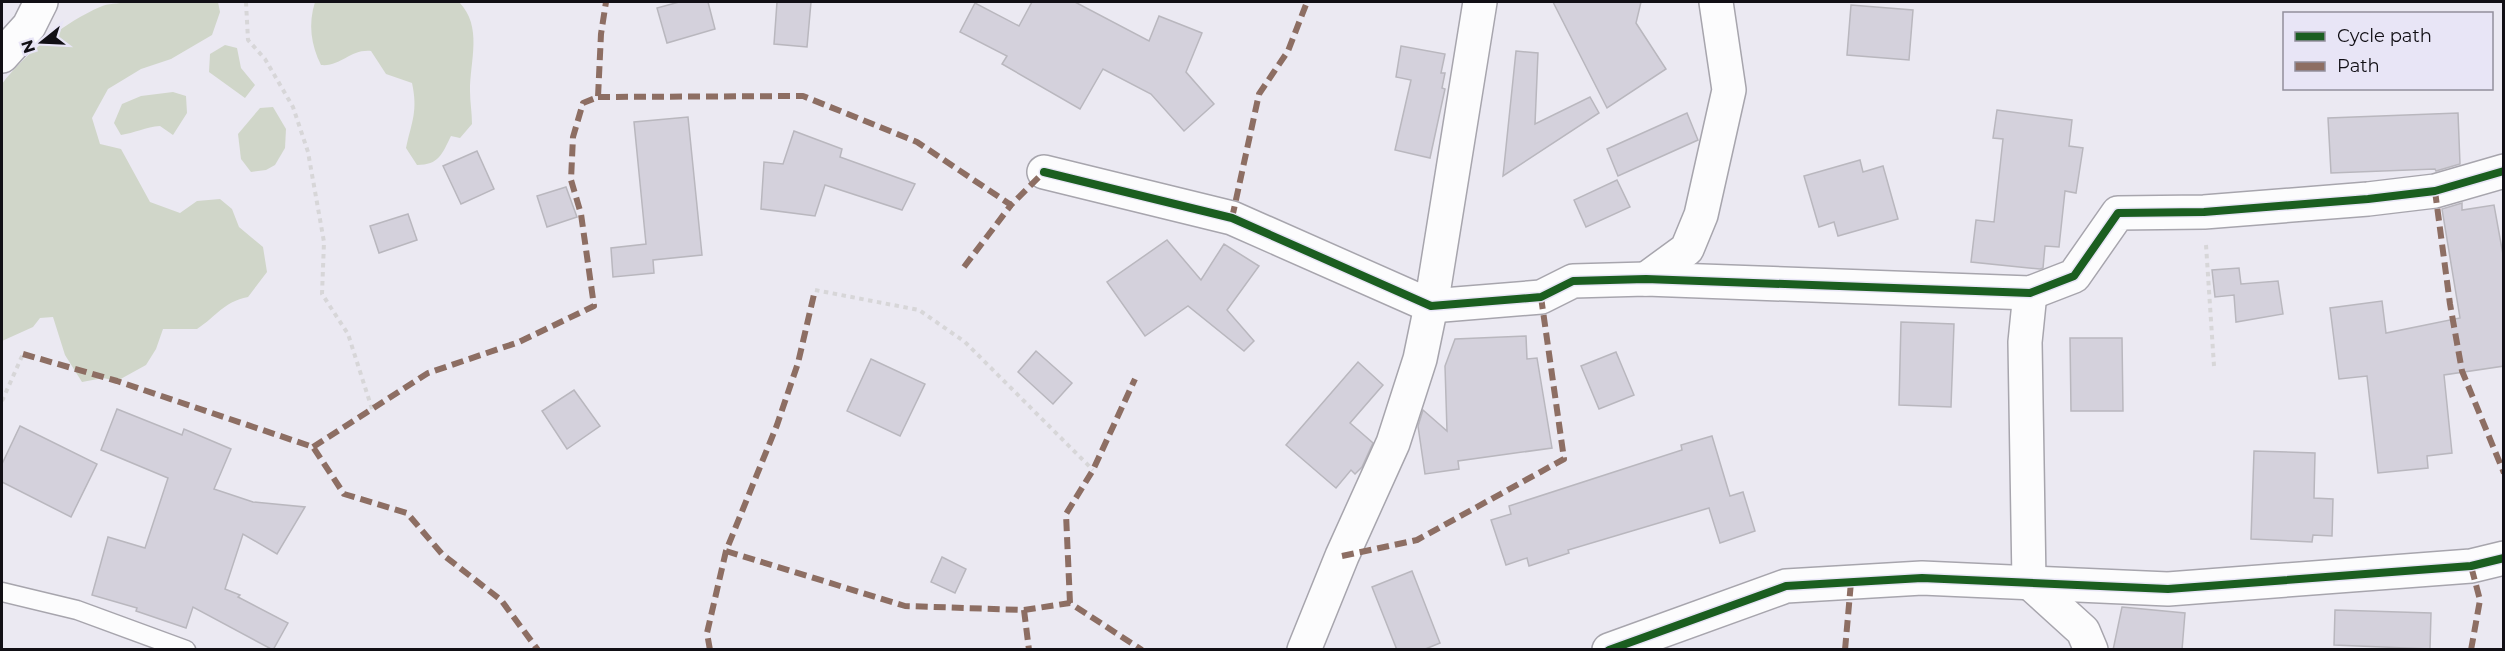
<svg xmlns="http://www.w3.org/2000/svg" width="2505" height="651" font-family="Montserrat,sans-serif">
<rect width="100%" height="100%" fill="#ebe9f2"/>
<g fill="#d0d6c9">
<path d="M127,2H218L220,12L212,35L171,59L141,69L108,89L92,118L100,144L121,149L150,202L180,213L197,201L220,199L232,209L239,227L263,247L267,272L248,297C223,302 217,316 197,329H163L156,349L146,365L117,381L103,378L82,382L65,355L53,317L40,318L33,327L2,341V84C23,55 67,21 100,7C108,3 118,4 127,2Z"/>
<path d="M315,2H459C483,27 470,60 470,91C470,102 472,113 472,124L460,138L451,136C442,154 439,165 417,165L406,148C412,121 418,111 412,83L386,74L371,51C350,49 341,67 321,65C311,45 308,24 315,2Z"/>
<path d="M225,45L237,48L241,68L255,85L245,98L209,72L210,54Z"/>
<path d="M173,92L186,96L187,113L173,135L160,126C146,127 134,133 121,135L114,123L122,104L141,96Z"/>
<path d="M273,107L286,129L285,148L275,165L266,170L251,172L241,159L238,134L260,108Z"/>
</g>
<g fill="#d4d1dc" stroke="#b9b7be" stroke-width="1.5">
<path d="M679,2H708L715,29L667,43L657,8Z"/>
<path d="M777,2H811L807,47L774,44Z"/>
<path d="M1032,2H1075L1149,41L1159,16L1202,33L1186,72L1214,104L1184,131L1151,94L1103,69L1080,109L1002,64L1007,56L960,32L975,3L1019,26Z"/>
<path d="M1553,2H1641L1636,23L1666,69L1607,108Z"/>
<path d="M1851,5L1913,10L1909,60L1847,55Z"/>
<path d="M1401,46L1445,54L1441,73H1445L1442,88L1445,89L1430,158L1395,150L1411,80L1396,77Z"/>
<path d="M1516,51L1538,53L1535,124L1590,97L1599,113L1503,176Z"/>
<path d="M1997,110L2072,120L2069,146L2083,148L2076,193L2065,191L2059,247L2045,246L2043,268L2040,269L1971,262L1976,220L1994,222L2003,139L1993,138Z"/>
<path d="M1687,113L1698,140L1618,176L1607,149Z"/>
<path d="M2458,113L2460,164L2436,171L2435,169L2331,173L2328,118Z"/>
<path d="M688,117L702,255L653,260L654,273L613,277L611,248L646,244L634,122Z"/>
<path d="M794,131L842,149L840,157L915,184L902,210L825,185L815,216L761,209L764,162L783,164Z"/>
<path d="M477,151L494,189L461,204L443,166Z"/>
<path d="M1860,160L1863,172L1883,166L1898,219L1838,236L1834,222L1819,227L1804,176Z"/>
<path d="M1617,180L1630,207L1586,227L1574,200Z"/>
<path d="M566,187L577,217L547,227L537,196Z"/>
<path d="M2462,203V210L2494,205L2504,260V366L2444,375L2452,453L2427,456L2428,468L2378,473L2367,376L2339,379L2330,308L2382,301L2386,333L2460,318L2442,209Z"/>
<path d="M408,214L417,240L379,253L370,226Z"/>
<path d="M1167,240L1201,280L1224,244L1259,266L1227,310L1254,341L1244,351L1188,306L1145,336L1107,282Z"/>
<path d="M2239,268L2241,284L2278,281L2283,314L2236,322L2234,295L2215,297L2212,270Z"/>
<path d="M1901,322L1954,324L1951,407L1899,405Z"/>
<path d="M1526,336L1527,359L1537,358L1552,448L1458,461L1459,469L1425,474L1418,426L1423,410L1447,431L1445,366L1455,339Z"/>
<path d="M2070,338H2122L2123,411H2071Z"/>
<path d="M1036,351L1072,383L1053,404L1018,372Z"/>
<path d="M1616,352L1634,395L1599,409L1581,366Z"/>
<path d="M871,359L925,384L900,436L847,411Z"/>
<path d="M1358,362L1383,385L1350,423L1373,443L1362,467L1355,474L1351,470L1336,488L1286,445Z"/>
<path d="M574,390L600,426L567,449L542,411Z"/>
<path d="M117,409L182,435L184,429L231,449L214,489L253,502L305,507L277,554L243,534L225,589L240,595L238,597L288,623L273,650L193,607L186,628L136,611L137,608L92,595L108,537L145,548L168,478L101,450Z"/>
<path d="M20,426L97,464L71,517L2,482V464Z"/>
<path d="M1712,436L1730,496L1743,492L1755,531L1720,543L1709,508L1568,550L1569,553L1529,566L1527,558L1506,565L1491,520L1511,514L1509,506L1682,450L1681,445Z"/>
<path d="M2254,451L2315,453L2314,498L2333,499L2332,536L2313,535L2312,542L2251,539Z"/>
<path d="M942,557L966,569L955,593L931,582Z"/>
<path d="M1412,571L1440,643L1423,650H1397L1372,587Z"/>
<path d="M2122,607L2185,613L2182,650H2113Z"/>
<path d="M2335,610L2431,613L2430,649L2334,645Z"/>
</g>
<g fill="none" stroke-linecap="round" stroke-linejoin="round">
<defs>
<path id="service" d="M2,592L77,610L186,650"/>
<g id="minor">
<path d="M2,56L29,26L41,2"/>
<path d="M1044,172L1232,218L1431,306L1541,297L1573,281L1646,279L2030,293L2074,276L2118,213L2204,212L2368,199L2435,191L2504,171"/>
<path d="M1646,279L1687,249L1701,215L1729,90L1716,2"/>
<path d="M2030,293L2025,342L2029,582L2083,631L2091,650"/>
<path d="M1304,650L1342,556L1393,443L1420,359L1431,306L1480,2"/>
<path d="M1609,650L1786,586L1922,578L2168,589L2471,566L2504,558"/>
</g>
</defs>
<use href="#service" stroke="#a7a5ad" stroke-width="21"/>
<use href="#minor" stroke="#a7a5ad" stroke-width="36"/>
<g stroke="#d7d6d8" stroke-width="4" stroke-dasharray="4.5 4.5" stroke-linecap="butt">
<path d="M246,2L248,40L265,59L293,107L308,152L324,242L322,294L348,334L372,409"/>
<path d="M2206,245L2214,366"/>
<path d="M815,290L919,310L965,342L1093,470"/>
<path d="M2,401L23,354"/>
</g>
<use href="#service" stroke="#fcfcfd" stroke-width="18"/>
<use href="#minor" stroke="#fcfcfd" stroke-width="33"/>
<g stroke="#8d6e63" stroke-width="6" stroke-dasharray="12 6" stroke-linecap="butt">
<path d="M598,97L803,96L917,142L1011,205L1044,172"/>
<path d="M2435,191L2450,304L2462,371L2504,473"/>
<path d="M1232,218L1259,94L1288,51L1307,2"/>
<path d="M964,267L1011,205"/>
<path d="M23,354L117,381L313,447L344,494L407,513L442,554L501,600L538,650"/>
<path d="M313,447L428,373L519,342L594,306L581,214L571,180L573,137L583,103L598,97L601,34L606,2"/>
<path d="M726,551L905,606L1024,610L1070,603L1142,650"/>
<path d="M1342,556L1417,540L1564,459L1541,297"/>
<path d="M1070,603L1066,514L1093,470L1135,379"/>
<path d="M1024,610L1029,650"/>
<path d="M710,650L707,633L726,551L777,425L798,363L815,290"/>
<path d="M1845,650L1851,582"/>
<path d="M2471,650L2480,600L2471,566"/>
</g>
<defs>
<g id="cycleway">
<path d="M1044,172L1232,218L1431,306L1541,297L1573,281L1646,279L2030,293L2074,276L2118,213L2204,212L2368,199L2435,191L2504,171"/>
<path d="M1609,650L1786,586L1922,578L2168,589L2471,566L2504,558"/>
</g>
</defs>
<use href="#cycleway" stroke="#e8e5f6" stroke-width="11"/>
<use href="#cycleway" stroke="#1b5e20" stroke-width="8"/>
</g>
<rect width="2505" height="651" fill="none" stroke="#110f15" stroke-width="6"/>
<rect x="2283" y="12" width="210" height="78" fill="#e8e5f6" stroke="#928f9c" stroke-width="1.5"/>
<rect x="2295" y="32" width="30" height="9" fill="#1b5e20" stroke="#928f9c" stroke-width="1.5"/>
<text x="2337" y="42" font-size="18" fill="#110f15">Cycle path</text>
<rect x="2295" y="62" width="30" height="9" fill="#8d6e63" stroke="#928f9c" stroke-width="1.5"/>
<text x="2337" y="72" font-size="18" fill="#110f15">Path</text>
<g transform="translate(42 42) rotate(252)" stroke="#e8e5f6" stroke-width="4.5" paint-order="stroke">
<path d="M0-4.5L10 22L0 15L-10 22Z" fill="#110f15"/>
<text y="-9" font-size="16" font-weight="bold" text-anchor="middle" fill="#110f15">N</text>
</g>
</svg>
